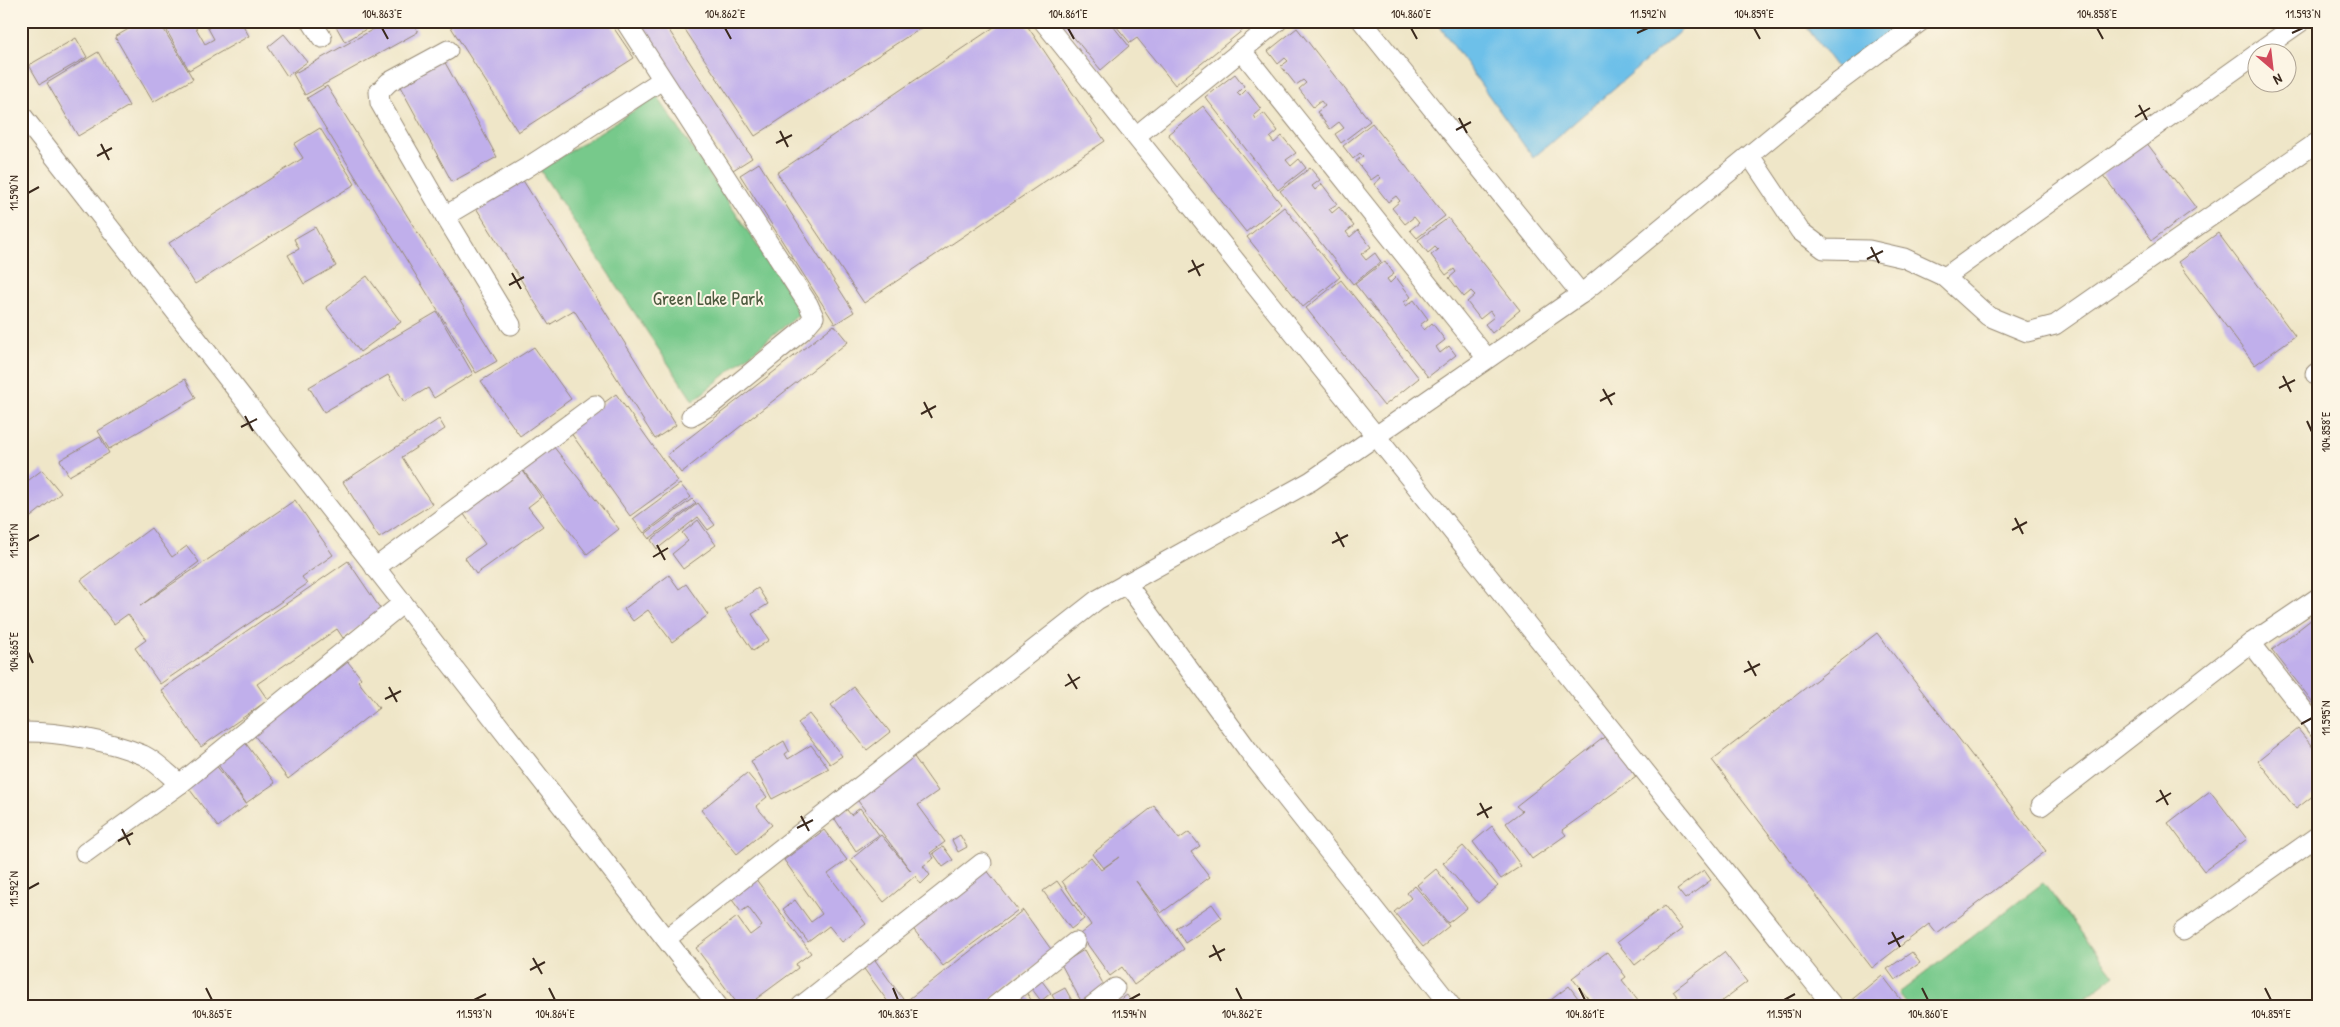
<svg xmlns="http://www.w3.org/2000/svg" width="2340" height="1027" font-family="'Patrick Hand',sans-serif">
<rect width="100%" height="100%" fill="#fcf5e5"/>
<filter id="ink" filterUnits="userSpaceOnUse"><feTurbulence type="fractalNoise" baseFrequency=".02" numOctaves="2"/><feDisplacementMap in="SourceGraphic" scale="10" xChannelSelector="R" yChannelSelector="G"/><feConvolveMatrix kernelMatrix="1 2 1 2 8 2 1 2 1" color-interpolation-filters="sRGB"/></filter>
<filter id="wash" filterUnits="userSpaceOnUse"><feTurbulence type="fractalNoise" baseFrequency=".0096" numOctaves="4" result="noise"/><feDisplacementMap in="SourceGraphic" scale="20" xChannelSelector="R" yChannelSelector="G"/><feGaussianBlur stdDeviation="1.12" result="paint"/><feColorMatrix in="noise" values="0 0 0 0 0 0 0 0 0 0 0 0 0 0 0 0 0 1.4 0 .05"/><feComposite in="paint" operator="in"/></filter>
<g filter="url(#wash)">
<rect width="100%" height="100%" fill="#efe6c8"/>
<g fill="#77c98b" stroke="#597a54">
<path d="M657,96L802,312L693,401L540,170Z"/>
<path d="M2043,883L2114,975L2074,1006H1909L1899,993Z"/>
</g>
<g fill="#6dc0e9" stroke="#547584">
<path d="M1436,21H1692L1533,158Z"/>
<path d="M1802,21H1906L1841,73Z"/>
</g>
<g id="blocks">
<g fill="#c0afeb">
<path d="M142,21H159L193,79L153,102L115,37Z"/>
<path d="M183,21H192L205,44L214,39L204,21H250L243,25L249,36L189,70L167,31Z"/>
<path d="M333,21H379L345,42Z"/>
<path d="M388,21H412L418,32L305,95L293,74Z"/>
<path d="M447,21H609L634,58L518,132Z"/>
<path d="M635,21H663L752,158L733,170Z"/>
<path d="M687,21H931L755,136L682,25Z"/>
<path d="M1003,21H1024L1105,141L864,303L777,173Z"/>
<path d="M1060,21H1109L1129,46L1101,70Z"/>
<path d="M1112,21H1254L1175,85L1137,38L1130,43Z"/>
<path d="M1297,28L1370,121L1341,143L1335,134L1344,128L1339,122L1330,129L1317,112L1325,106L1321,101L1313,107L1299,89L1306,83L1303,80L1296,85L1281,66L1288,61L1285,58L1278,64L1268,51Z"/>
<path d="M284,34L307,62L287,76L268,47Z"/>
<path d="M76,38L87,57L40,84L29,65Z"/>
<path d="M98,52L129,106L78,136L47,83Z"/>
<path d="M442,57L497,157L452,182L397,81Z"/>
<path d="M1235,74L1244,86L1237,93L1240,96L1246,90L1261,109L1254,115L1256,119L1264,113L1278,131L1270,138L1274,143L1282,136L1296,153L1286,160L1291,166L1299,159L1306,168L1278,190L1205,97Z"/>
<path d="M327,86L497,361L476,373L307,98Z"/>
<path d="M1203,106L1281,204L1246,232L1168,134Z"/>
<path d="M1372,123L1445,216L1417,238L1410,230L1419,223L1414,217L1405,224L1392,208L1400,201L1396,196L1388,202L1374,184L1381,178L1378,175L1371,180L1356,161L1363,156L1360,153L1353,159L1343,146Z"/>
<path d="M320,128L355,184L195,284L169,243L303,158L294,144Z"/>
<path d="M2146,142L2196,208L2152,240L2102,174Z"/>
<path d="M759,163L854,312L835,324L740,175Z"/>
<path d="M1310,168L1320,180L1312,186L1315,190L1322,184L1337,204L1329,209L1332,213L1339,207L1354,226L1346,232L1350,237L1358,230L1371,247L1361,254L1366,260L1375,253L1381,262L1353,284L1280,191Z"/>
<path d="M519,174L676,425L655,439L574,310L549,325L473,203Z"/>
<path d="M1284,207L1340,277L1303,307L1247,237Z"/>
<path d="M1448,218L1520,310L1492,333L1485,324L1494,317L1490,311L1480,319L1467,302L1475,295L1471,291L1464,297L1449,278L1456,272L1454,269L1446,275L1431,255L1438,250L1435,247L1428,253L1418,240Z"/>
<path d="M315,227L336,266L304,284L288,255L299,249L294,239Z"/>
<path d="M2218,233L2295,336L2255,365L2178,262Z"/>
<path d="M1385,261L1394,274L1387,279L1390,283L1396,277L1411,297L1404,302L1406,306L1414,300L1428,319L1420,325L1424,330L1432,323L1445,340L1436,347L1440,353L1449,346L1456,355L1428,377L1355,284Z"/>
<path d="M367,276L401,322L360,352L326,307Z"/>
<path d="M1341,280L1419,378L1384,406L1306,308Z"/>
<path d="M437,312L473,374L434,398L428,388L404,402L388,375L324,412L309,387Z"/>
<path d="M834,325L848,342L681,473L667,455Z"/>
<path d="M534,347L571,399L520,436L481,381Z"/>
<path d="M185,379L196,398L109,449L98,431Z"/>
<path d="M616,394L678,481L630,516L568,429Z"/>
<path d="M439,419L445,429L402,457L432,504L379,538L343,482Z"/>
<path d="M100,437L109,453L69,476L60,460Z"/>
<path d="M553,446L619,529L587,554L522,469Z"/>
<path d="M521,468L541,497L528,507L543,526L476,574L465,558L485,544L461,510Z"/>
<path d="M42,470L61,493L27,520L21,513V486Z"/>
<path d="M680,484L691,497L644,533L633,519Z"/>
<path d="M692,499L696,503L649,539L645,534Z"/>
<path d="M295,500L333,555L302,577L307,584L160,684L135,648L146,640L128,614L114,624L81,580L151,528L172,557L187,546L199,562L140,606Z"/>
<path d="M698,503L715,525L708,530L698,517L657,549L651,540Z"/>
<path d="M698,520L716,545L683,569L672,554L688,541L682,533Z"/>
<path d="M348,561L382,611L343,638L337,629L257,684L268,700L201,747L161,690Z"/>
<path d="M669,575L679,589L686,584L708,615L672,642L648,610L633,621L624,609Z"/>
<path d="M758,588L768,604L752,614L769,640L753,651L725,610Z"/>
<path d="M2312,619L2319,628V710L2272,650Z"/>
<path d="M1877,633L2046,851L1937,934L1929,924L1872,968L1712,760Z"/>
<path d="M348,662L361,678L358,681L379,708L288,779L254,735Z"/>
<path d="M854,687L890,732L867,750L831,705Z"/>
<path d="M809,714L842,756L830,764L798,723Z"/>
<path d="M2298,729L2319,755V791L2296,809L2258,761Z"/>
<path d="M1607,735L1636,777L1562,830L1566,835L1532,859L1506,823L1522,811L1516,806Z"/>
<path d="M244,741L275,783L246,803L216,762Z"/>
<path d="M784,741L789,751L785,754L788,759L811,745L829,769L772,799L751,761Z"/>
<path d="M912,754L938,791L918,805L945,842L930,853L934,858L923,866L930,875L921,884L915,876L884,902L850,860L881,835L911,871L855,797Z"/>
<path d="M215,764L247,805L218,827L187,786Z"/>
<path d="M747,773L767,797L756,806L772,825L737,854L701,810Z"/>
<path d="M2210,791L2247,839L2204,871L2168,823Z"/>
<path d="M843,805L851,815L860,808L879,835L856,851L831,813Z"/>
<path d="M1154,806L1179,839L1189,832L1200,846L1191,852L1210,877L1161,913L1136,881L1184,949L1134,985L1122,967L1110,976L1080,934L1091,925L1062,881L1091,857L1101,870L1119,857L1103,868L1092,854Z"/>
<path d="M1492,826L1521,866L1501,879L1473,842Z"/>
<path d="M824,830L847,860L828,874L866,924L842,942L829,926L808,942L783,909L795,900L811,922L822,914L784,860Z"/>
<path d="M960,835L967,847L958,852L952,840Z"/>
<path d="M943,846L953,860L943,867L933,853Z"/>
<path d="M1463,846L1498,886L1478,903L1443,863Z"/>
<path d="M986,869L1018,910L943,966L910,925Z"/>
<path d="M1436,869L1467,908L1448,923L1417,885Z"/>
<path d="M1704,870L1711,880L1685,899L1677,889Z"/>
<path d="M752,874L811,953L796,964L798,968L756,999L761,1006H739L696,948L737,917L750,935L762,926L748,907L741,912L727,893Z"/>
<path d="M1057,881L1084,919L1071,929L1043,891Z"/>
<path d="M1415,886L1449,926L1423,947L1394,912L1411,898L1407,893Z"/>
<path d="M1212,904L1222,918L1185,943L1176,928Z"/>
<path d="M1664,906L1682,929L1635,965L1617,942Z"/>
<path d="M1023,910L1053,952L982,1006H908L905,1002L901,1006H891L859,962L870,953L905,1002Z"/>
<path d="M1084,950L1105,987L1081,1001L1061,964Z"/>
<path d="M1607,952L1626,977L1622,980L1642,1006H1594L1572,978Z"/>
<path d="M1724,952L1747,982L1715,1006H1684L1673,991Z"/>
<path d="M1912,952L1920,963L1895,980L1887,969Z"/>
<path d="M1882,975L1906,1006H1852L1849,1002Z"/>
<path d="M1042,981L1051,993L1041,1001L1032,989Z"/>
<path d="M1569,986L1584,1006H1543Z"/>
<path d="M1065,988L1075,1006H1058L1052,995Z"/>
<path d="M1026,992L1035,1006H1023L1018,998Z"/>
<path d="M1127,995L1134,1006H1111Z"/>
</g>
</g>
</g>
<g filter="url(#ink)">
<use href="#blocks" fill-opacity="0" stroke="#958873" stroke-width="1"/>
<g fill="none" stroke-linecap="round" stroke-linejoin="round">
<defs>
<g id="street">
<path d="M311,21L322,38"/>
<path d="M625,21L808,304L814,317L802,331L711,405L691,416"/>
<path d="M1043,21L1833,1006"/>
<path d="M1362,21L1581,294"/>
<path d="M1241,50L1486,357"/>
<path d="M2258,52L2302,21"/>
<path d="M21,114L718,1006"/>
<path d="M1136,136L1278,21"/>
<path d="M1750,156L1800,231L1824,249L1869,250L1904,258L1945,277L1988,316L2027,332L2055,325L2319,141"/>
<path d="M445,216L380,103L379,92L389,82L448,50"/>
<path d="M1945,277L2258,53"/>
<path d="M511,325L445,216L526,168L662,80"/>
<path d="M2315,374L2319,371"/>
<path d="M375,568L595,405"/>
<path d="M1126,583L1248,750L1451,1006"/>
<path d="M2251,643L2319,730"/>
<path d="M21,732C57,731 110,741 143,755C156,761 169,775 180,784"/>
<path d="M2041,806L2251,643L2319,597"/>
<path d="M85,853L180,784L403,603"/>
<path d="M2183,931L2319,835"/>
<path d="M666,939L1097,600L1311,481L1581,294L1836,84L1921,21"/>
<path d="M801,1006L982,863"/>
<path d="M995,1006L1075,942"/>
<path d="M1092,1006L1115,988"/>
</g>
</defs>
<use href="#street" stroke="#958873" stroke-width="21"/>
<use href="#street" stroke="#fff" stroke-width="19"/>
</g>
</g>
<path fill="none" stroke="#3b2a1e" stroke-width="2" d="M382,28L388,39M725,28L731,39M1068,28L1074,39M1411,28L1417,39M1754,28L1760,39M2097,28L2103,39M1637,33L1648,28M2292,33L2303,28M2139,105L2147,120M2135,117L2150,108M1459,118L1467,133M1456,130L1471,122M780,131L788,147M776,143L792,135M101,144L109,160M97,156L112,148M28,193L39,187M1871,247L1879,263M1867,259L1883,251M1192,260L1200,276M1188,272L1204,264M512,273L521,289M509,285L524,277M2283,376L2291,392M2279,388L2295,380M1603,389L1612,405M1600,401L1615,393M924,402L932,418M921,414L936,406M245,416L253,431M2307,421L2312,432M241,427L257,419M2015,518L2023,534M2012,530L2027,522M1336,532L1344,547M28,541L39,535M1332,543L1348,535M657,545L665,560M653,557L668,548M28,652L33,663M1748,661L1756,676M1744,672L1760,664M1068,674L1077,689M1065,686L1080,677M389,687L397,702M385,699L401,691M2301,724L2312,718M2160,790L2168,805M2156,802L2171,793M1480,803L1488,818M1477,815L1492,807M801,816L809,831M797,828L813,820M122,829L130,845M118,841L133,833M28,889L39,883M1892,932L1900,947M1888,944L1904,936M1213,945L1221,961M1209,957L1225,949M533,958L542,974M530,970L545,962M206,988L212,1000M549,988L555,1000M893,988L898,1000M1236,988L1242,1000M1579,988L1585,1000M1922,988L1928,1000M2265,988L2271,1000M474,1000L486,994M1129,1000L1140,994M1784,1000L1795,994"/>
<g text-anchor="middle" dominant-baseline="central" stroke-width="4" stroke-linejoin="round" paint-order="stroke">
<g font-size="19" fill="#4d5a3f" stroke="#fcf5e5">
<text x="708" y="298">Green Lake Park</text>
</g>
</g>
<rect width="2340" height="1027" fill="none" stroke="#fcf5e5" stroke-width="55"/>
<g transform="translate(2272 68) rotate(152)"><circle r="24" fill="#fcf5e5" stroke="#afa495"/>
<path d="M0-4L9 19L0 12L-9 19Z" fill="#d1495b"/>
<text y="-8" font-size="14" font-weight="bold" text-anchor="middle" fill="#3b2a1e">N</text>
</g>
<rect x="28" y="28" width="2284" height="972" fill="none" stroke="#3b2a1e" stroke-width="2"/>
<g font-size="12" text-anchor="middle" fill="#3b2a1e">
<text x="382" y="18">104.863°E</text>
<text x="725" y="18">104.862°E</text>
<text x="1068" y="18">104.861°E</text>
<text x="1411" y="18">104.860°E</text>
<text x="1648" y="18">11.592°N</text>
<text x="1754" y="18">104.859°E</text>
<text x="2097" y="18">104.858°E</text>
<text x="2303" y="18">11.593°N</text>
<text transform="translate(14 193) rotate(-90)" y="4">11.590°N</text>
<text transform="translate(2326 432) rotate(-90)" y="4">104.858°E</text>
<text transform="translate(14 541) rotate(-90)" y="4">11.591°N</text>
<text transform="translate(14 652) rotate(-90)" y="4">104.865°E</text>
<text transform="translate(2326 718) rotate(-90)" y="4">11.595°N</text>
<text transform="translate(14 889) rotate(-90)" y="4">11.592°N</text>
<text x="212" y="1018">104.865°E</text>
<text x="474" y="1018">11.593°N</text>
<text x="555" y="1018">104.864°E</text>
<text x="898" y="1018">104.863°E</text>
<text x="1129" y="1018">11.594°N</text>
<text x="1242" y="1018">104.862°E</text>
<text x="1585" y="1018">104.861°E</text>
<text x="1784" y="1018">11.595°N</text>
<text x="1928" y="1018">104.860°E</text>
<text x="2271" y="1018">104.859°E</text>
</g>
</svg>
